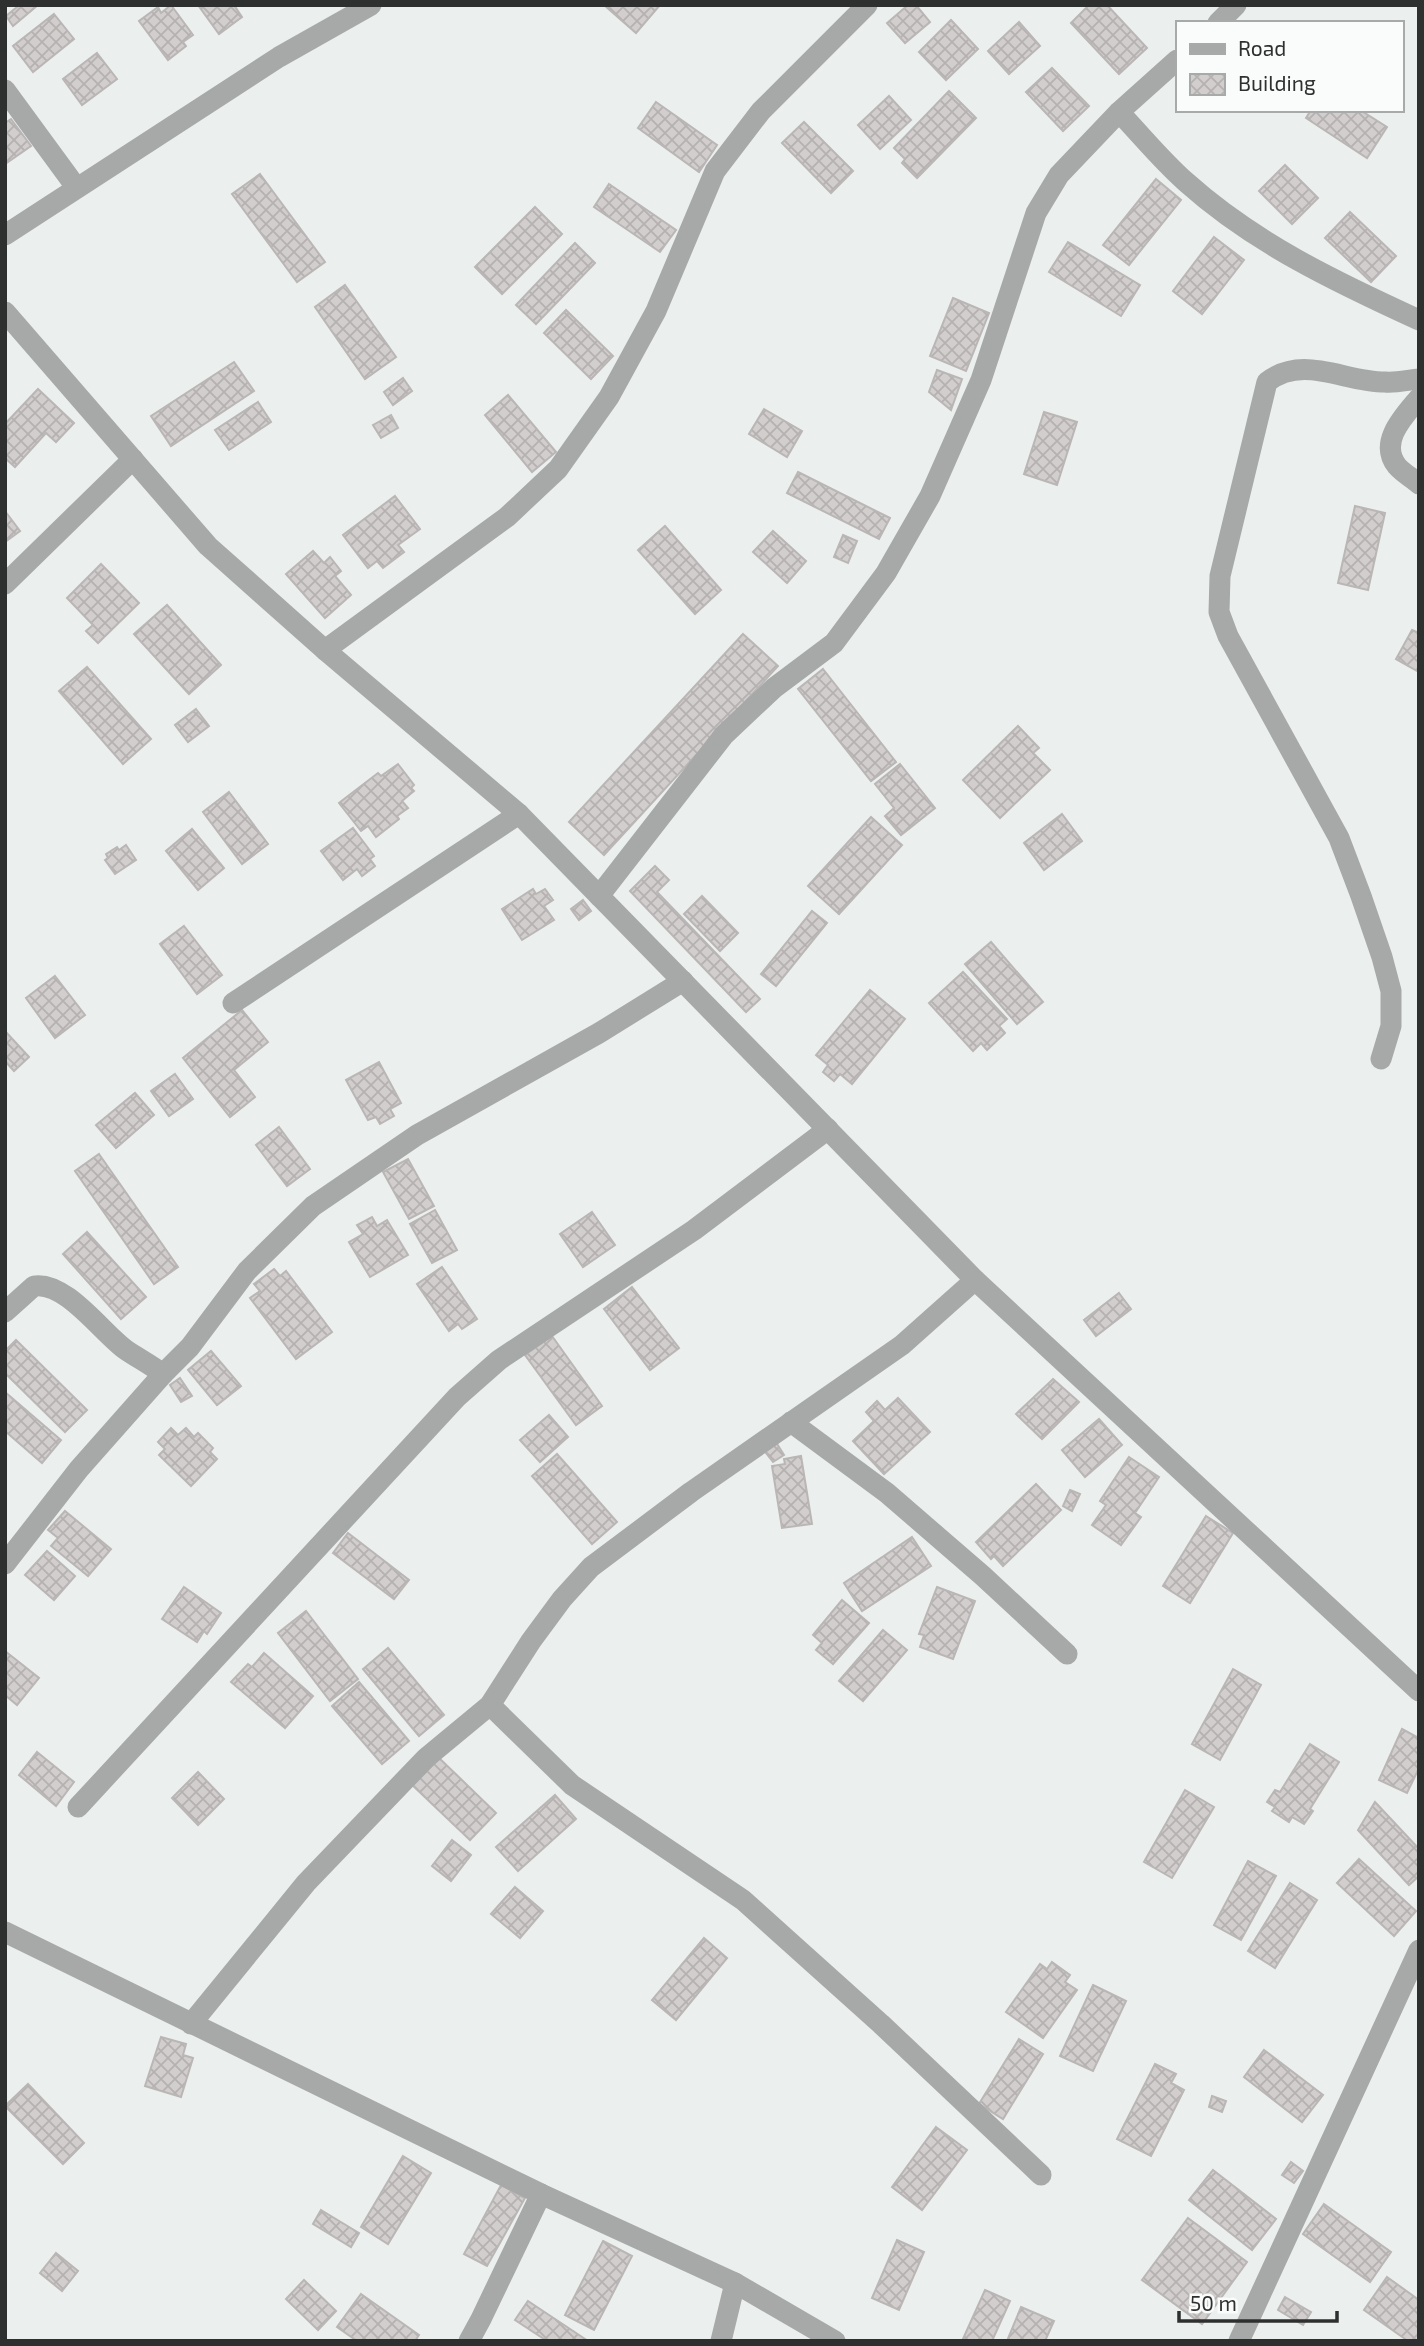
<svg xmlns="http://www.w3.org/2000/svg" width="1424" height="2346" font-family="'Exo 2',sans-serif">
<defs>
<pattern id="building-cross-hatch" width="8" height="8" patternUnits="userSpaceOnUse" patternTransform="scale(1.75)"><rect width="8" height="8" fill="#d2cecd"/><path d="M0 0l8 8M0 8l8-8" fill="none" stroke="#b5b1b0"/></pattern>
</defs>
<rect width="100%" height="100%" fill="#ebefed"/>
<g fill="url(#building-cross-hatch)" stroke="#bab6b5" stroke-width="2">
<path d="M15,5H38L13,26L6,16L17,7Z"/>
<path d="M171,5L193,35L183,42L186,46L168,60L139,21L158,7L161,13Z"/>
<path d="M198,5H234L242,17L219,34Z"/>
<path d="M604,5H660L636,33Z"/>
<path d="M908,5H916L930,22L905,43L887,23Z"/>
<path d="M1089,5H1107L1147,48L1119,74L1071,23Z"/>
<path d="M54,14L74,39L33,72L13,46Z"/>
<path d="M951,20L978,49L946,80L919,52Z"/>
<path d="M1019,22L1040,46L1009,74L988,51Z"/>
<path d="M97,53L117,79L82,105L63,79Z"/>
<path d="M1052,68L1089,106L1063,131L1026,92Z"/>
<path d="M949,91L976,118L917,178L902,163L905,159L894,148Z"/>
<path d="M889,96L911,120L880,149L858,125Z"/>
<path d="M656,102L717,145L699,172L638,128Z"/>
<path d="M1311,110H1360L1387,127L1367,158L1306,118Z"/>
<path d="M11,119L31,146L5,164V123Z"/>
<path d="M804,122L853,171L831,193L782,143Z"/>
<path d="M1285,165L1318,198L1292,224L1259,191Z"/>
<path d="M260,174L325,262L297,282L232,194Z"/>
<path d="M1156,179L1181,200L1129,265L1103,245Z"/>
<path d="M609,184L676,230L660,252L594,207Z"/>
<path d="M535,207L562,234L502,294L475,267Z"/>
<path d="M1350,212L1396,256L1371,282L1325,238Z"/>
<path d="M1214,237L1244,260L1202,314L1173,291Z"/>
<path d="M1068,242L1140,285L1121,316L1049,272Z"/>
<path d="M575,243L595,263L536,324L516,305Z"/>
<path d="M345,285L396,357L365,379L315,307Z"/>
<path d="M953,298L989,313L966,371L930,356Z"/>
<path d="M566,310L613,356L591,379L544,333Z"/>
<path d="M234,362L254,391L171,446L151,416Z"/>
<path d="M937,370L962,379L951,410L929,392Z"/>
<path d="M403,378L412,391L393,405L384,392Z"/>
<path d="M38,389L74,423L56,442L46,433L15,467L5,458V424Z"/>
<path d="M508,395L556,452L532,472L485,415Z"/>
<path d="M258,402L271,422L229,450L215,430Z"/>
<path d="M764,409L802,431L787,457L749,434Z"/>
<path d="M1044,412L1077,422L1057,485L1024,474Z"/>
<path d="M391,415L398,428L381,438L373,425Z"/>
<path d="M798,472L890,518L879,539L787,493Z"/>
<path d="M395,496L420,529L398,545L404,552L383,568L377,561L368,568L343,535Z"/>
<path d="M1355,506L1385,513L1368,590L1338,583Z"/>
<path d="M5,511L20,531L5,542Z"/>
<path d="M665,526L721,590L695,614L638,550Z"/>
<path d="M773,531L806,561L787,583L753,552Z"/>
<path d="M843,535L857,541L848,563L834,557Z"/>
<path d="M313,551L324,563L330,557L341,571L335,576L351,595L325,618L286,574Z"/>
<path d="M101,564L139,603L98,643L86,631L93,625L67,598Z"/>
<path d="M167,605L221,665L189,694L134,634Z"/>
<path d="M1412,630L1419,633V672L1396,659Z"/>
<path d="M743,634L778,666L604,855L569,822Z"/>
<path d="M87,667L151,739L123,764L59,691Z"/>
<path d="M823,669L896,762L871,781L798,689Z"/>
<path d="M196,709L209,726L188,742L175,725Z"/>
<path d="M1018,726L1039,748L1033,753L1050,770L1000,818L963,780Z"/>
<path d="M398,764L414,785L411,788L414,791L402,801L408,808L397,816L399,819L376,837L368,826L361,831L339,803L378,773L381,776Z"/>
<path d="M900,764L935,808L901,835L885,816L894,808L875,784Z"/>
<path d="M229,792L268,844L242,864L203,812Z"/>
<path d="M1062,814L1082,841L1044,870L1024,843Z"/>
<path d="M871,817L902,845L839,914L808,886Z"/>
<path d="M353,828L374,856L370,859L375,866L362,876L357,869L343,880L321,851Z"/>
<path d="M192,829L224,868L198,890L166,851Z"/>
<path d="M126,845L136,860L115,874L105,860L108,858L106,854L117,847L119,850Z"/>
<path d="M655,866L669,880L657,892L760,999L746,1012L630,891Z"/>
<path d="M533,889L536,894L545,889L553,900L544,906L554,920L522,940L502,909Z"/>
<path d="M702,896L738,933L720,951L684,914Z"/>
<path d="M583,900L591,911L579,920L571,909Z"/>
<path d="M812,911L827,923L776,986L761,974Z"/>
<path d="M184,926L222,975L197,994L160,944Z"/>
<path d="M991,942L1043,1002L1017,1024L965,964Z"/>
<path d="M963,972L1007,1019L999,1026L1005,1033L987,1050L981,1043L973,1051L929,1003Z"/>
<path d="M55,976L85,1015L55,1038L26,998Z"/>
<path d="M870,990L905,1019L852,1084L840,1074L834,1081L823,1072L828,1065L816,1055Z"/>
<path d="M242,1010L268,1042L234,1070L255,1097L230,1117L183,1058Z"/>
<path d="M5,1031L29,1057L14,1071L5,1061Z"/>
<path d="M379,1062L401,1103L390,1109L394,1116L380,1124L376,1117L368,1120L346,1080Z"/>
<path d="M175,1074L193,1099L169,1116L151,1091Z"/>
<path d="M135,1093L154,1115L116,1148L96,1125Z"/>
<path d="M279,1127L310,1169L287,1186L256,1145Z"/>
<path d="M99,1154L178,1267L154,1284L75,1171Z"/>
<path d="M408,1159L434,1206L409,1219L383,1172Z"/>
<path d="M435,1210L457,1250L432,1263L410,1224Z"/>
<path d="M592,1212L615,1245L583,1267L560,1234Z"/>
<path d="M372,1217L377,1226L387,1220L408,1255L370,1277L349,1242L363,1234L357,1225Z"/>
<path d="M87,1232L146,1297L121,1319L63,1254Z"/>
<path d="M442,1267L477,1319L462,1329L458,1324L449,1331L417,1284Z"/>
<path d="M274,1269L280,1276L286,1271L332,1332L296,1359L250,1298L260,1291L254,1284Z"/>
<path d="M632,1287L679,1348L650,1370L604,1309Z"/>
<path d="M1119,1293L1131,1309L1096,1336L1084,1320Z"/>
<path d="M552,1336L602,1406L576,1425L525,1355Z"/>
<path d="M16,1340L87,1410L65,1432L5,1373V1351Z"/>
<path d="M211,1351L241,1386L217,1405L188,1370Z"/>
<path d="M180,1378L192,1396L181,1402L170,1385Z"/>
<path d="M1053,1379L1079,1402L1042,1439L1016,1414Z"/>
<path d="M5,1392L61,1440L42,1463L5,1431Z"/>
<path d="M898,1398L930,1432L884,1474L853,1441L874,1421L866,1412L877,1401L885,1410Z"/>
<path d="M549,1415L568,1437L540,1462L520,1440Z"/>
<path d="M1099,1419L1122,1445L1085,1477L1062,1450Z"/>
<path d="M171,1428L178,1435L186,1428L194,1437L198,1433L213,1448L210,1452L217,1459L191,1486L159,1455L165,1449L158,1442Z"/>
<path d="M774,1439L784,1455L773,1462L762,1448Z"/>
<path d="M557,1454L617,1522L592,1544L532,1476Z"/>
<path d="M801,1456L812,1524L782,1528L772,1466L785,1464L784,1459Z"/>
<path d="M1129,1457L1159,1477L1135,1513L1141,1517L1121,1545L1092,1525L1106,1505L1100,1501Z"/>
<path d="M1036,1484L1061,1510L1003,1566L994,1556L991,1559L976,1542Z"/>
<path d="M1070,1490L1080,1494L1072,1511L1063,1506Z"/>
<path d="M65,1511L111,1549L88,1576L51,1546L58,1538L48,1530Z"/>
<path d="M1206,1516L1233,1533L1190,1603L1163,1586Z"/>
<path d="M348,1533L409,1580L394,1599L333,1553Z"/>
<path d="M912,1537L931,1566L862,1611L844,1583Z"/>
<path d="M47,1551L75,1576L54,1600L25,1575Z"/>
<path d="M184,1587L221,1613L207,1634L204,1631L197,1642L162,1619Z"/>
<path d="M937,1587L975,1601L953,1659L920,1647L924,1635L919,1634Z"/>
<path d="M842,1600L869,1623L833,1664L816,1650L822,1643L813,1635Z"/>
<path d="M306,1611L358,1679L330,1701L278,1633Z"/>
<path d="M883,1630L907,1650L863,1701L839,1681Z"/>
<path d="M388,1648L444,1715L419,1736L363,1669Z"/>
<path d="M5,1651L39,1678L17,1705L5,1695Z"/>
<path d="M264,1653L313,1696L285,1728L231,1682L248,1664L252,1667Z"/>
<path d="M1233,1669L1261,1685L1220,1760L1192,1744Z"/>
<path d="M359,1682L409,1741L382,1764L332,1706Z"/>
<path d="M1402,1729L1419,1738V1768L1407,1793L1379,1780Z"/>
<path d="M1310,1744L1339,1762L1310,1809L1313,1811L1304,1824L1292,1817L1289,1822L1272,1811L1275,1807L1267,1802L1275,1790L1280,1792Z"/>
<path d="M37,1752L74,1782L56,1806L19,1775Z"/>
<path d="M436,1755L496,1813L470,1840L410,1783Z"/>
<path d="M198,1772L224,1799L198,1825L172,1798Z"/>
<path d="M1185,1790L1214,1807L1172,1878L1144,1862Z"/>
<path d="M555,1795L576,1819L518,1871L496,1847Z"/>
<path d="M1375,1802L1419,1849V1876L1409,1885L1358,1830Z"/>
<path d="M452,1840L471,1855L451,1881L432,1866Z"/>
<path d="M1359,1859L1416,1911L1394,1936L1337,1883Z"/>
<path d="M1248,1861L1276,1876L1241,1940L1214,1925Z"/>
<path d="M1290,1883L1317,1900L1275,1968L1248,1951Z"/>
<path d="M515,1887L543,1911L520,1938L491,1914Z"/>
<path d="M704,1938L727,1958L676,2020L652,2000Z"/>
<path d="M1052,1962L1070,1975L1065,1982L1077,1990L1043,2038L1006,2012L1040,1964L1047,1969Z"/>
<path d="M1093,1985L1126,2001L1093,2071L1060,2056Z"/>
<path d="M161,2037L186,2044L183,2055L193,2058L181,2097L145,2086Z"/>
<path d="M1019,2039L1043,2054L1003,2119L979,2104Z"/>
<path d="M1264,2050L1323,2095L1302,2122L1244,2077Z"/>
<path d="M1155,2064L1176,2074L1171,2083L1184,2090L1151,2156L1117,2139Z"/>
<path d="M28,2084L84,2143L63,2164L5,2106Z"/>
<path d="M1212,2096L1226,2101L1222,2112L1209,2107Z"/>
<path d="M936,2127L967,2150L922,2210L892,2187Z"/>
<path d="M403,2156L431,2173L388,2244L361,2227Z"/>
<path d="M1291,2162L1303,2171L1294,2183L1282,2175Z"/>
<path d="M1213,2170L1276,2219L1252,2250L1189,2200Z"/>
<path d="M501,2185L525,2198L487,2266L464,2254Z"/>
<path d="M1324,2204L1391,2252L1370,2282L1303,2234Z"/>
<path d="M321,2210L359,2233L351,2247L313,2224Z"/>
<path d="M1188,2218L1247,2262L1202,2324L1142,2280Z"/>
<path d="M897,2240L924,2252L899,2310L872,2298Z"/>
<path d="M603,2241L632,2256L594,2330L565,2315Z"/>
<path d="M56,2253L78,2271L62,2291L40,2273Z"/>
<path d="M1387,2277L1419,2300V2341H1408L1364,2310Z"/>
<path d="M304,2280L336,2311L318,2330L286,2299Z"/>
<path d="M985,2290L1010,2301L992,2341H962Z"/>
<path d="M361,2294L419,2335L415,2341H357L337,2327Z"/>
<path d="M1285,2297L1311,2312L1303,2325L1278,2310Z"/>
<path d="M528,2301L588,2341H547L515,2320Z"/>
<path d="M1021,2307L1054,2321L1045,2341H1007Z"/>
</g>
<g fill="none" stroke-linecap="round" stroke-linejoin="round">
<g stroke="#a7a9a8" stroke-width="21">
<path d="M1218,23L1236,5"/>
<path d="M5,90L76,187"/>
<path d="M1119,112C1141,135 1162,161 1186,182C1254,243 1336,282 1419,320"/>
<path d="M5,235L279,57L371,5"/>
<path d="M5,312L208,546L325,650L519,814L975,1280L1419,1691"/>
<path d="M1419,398C1404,416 1378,442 1397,466C1403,473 1412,478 1419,484"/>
<path d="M5,584L133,459"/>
<path d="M325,650L507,517L558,469L609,397L656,311L715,171L761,111L867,5"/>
<path d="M599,896L724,735L774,688L834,643L886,573L930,496L981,380L1036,213L1059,175L1119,112L1177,60"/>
<path d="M233,1003L519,814"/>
<path d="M1381,1059L1391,1026V991L1382,957L1361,896L1339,838L1228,636L1219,612L1220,576L1267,382C1303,354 1344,382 1385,382C1396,383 1408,380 1419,379"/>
<path d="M5,1312L34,1286C66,1281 102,1333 126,1350C138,1358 151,1365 163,1374L190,1347L247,1271L313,1206L417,1135L599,1033L683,981"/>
<path d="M791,1422L887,1493L983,1576L1067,1654"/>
<path d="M5,1564L79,1469L163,1374"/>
<path d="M490,1705L572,1785L743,1900L881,2024L1041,2175"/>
<path d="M78,1807L457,1397L499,1360L694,1230L828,1129"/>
<path d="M5,1932L541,2194L735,2283L835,2341"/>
<path d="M191,2024L306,1883L426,1758L490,1705L531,1641L562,1599L591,1567L691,1492L902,1345L975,1280"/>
<path d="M469,2341L481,2319L541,2194"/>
<path d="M721,2341L735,2283"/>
<path d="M1239,2341L1419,1950"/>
</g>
</g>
<rect width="1424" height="2346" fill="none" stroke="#2e302f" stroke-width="14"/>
<rect x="1176" y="21" width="228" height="91" fill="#f9fcfa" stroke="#a8aaa9" stroke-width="2"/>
<rect x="1190" y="44" width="35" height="10" fill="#a7a9a8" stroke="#a8aaa9" stroke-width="2"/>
<text x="1238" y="56" font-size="21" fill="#2e302f">Road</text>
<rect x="1190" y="74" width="35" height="21" fill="url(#building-cross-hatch)" stroke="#a8aaa9" stroke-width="2"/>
<text x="1238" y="91" font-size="21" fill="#2e302f">Building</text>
<path d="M1179 2311v10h158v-10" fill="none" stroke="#2e302f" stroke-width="3.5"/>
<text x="1190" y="2311" font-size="21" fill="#2e302f" stroke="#f9fcfa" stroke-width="5" paint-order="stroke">50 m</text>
</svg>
